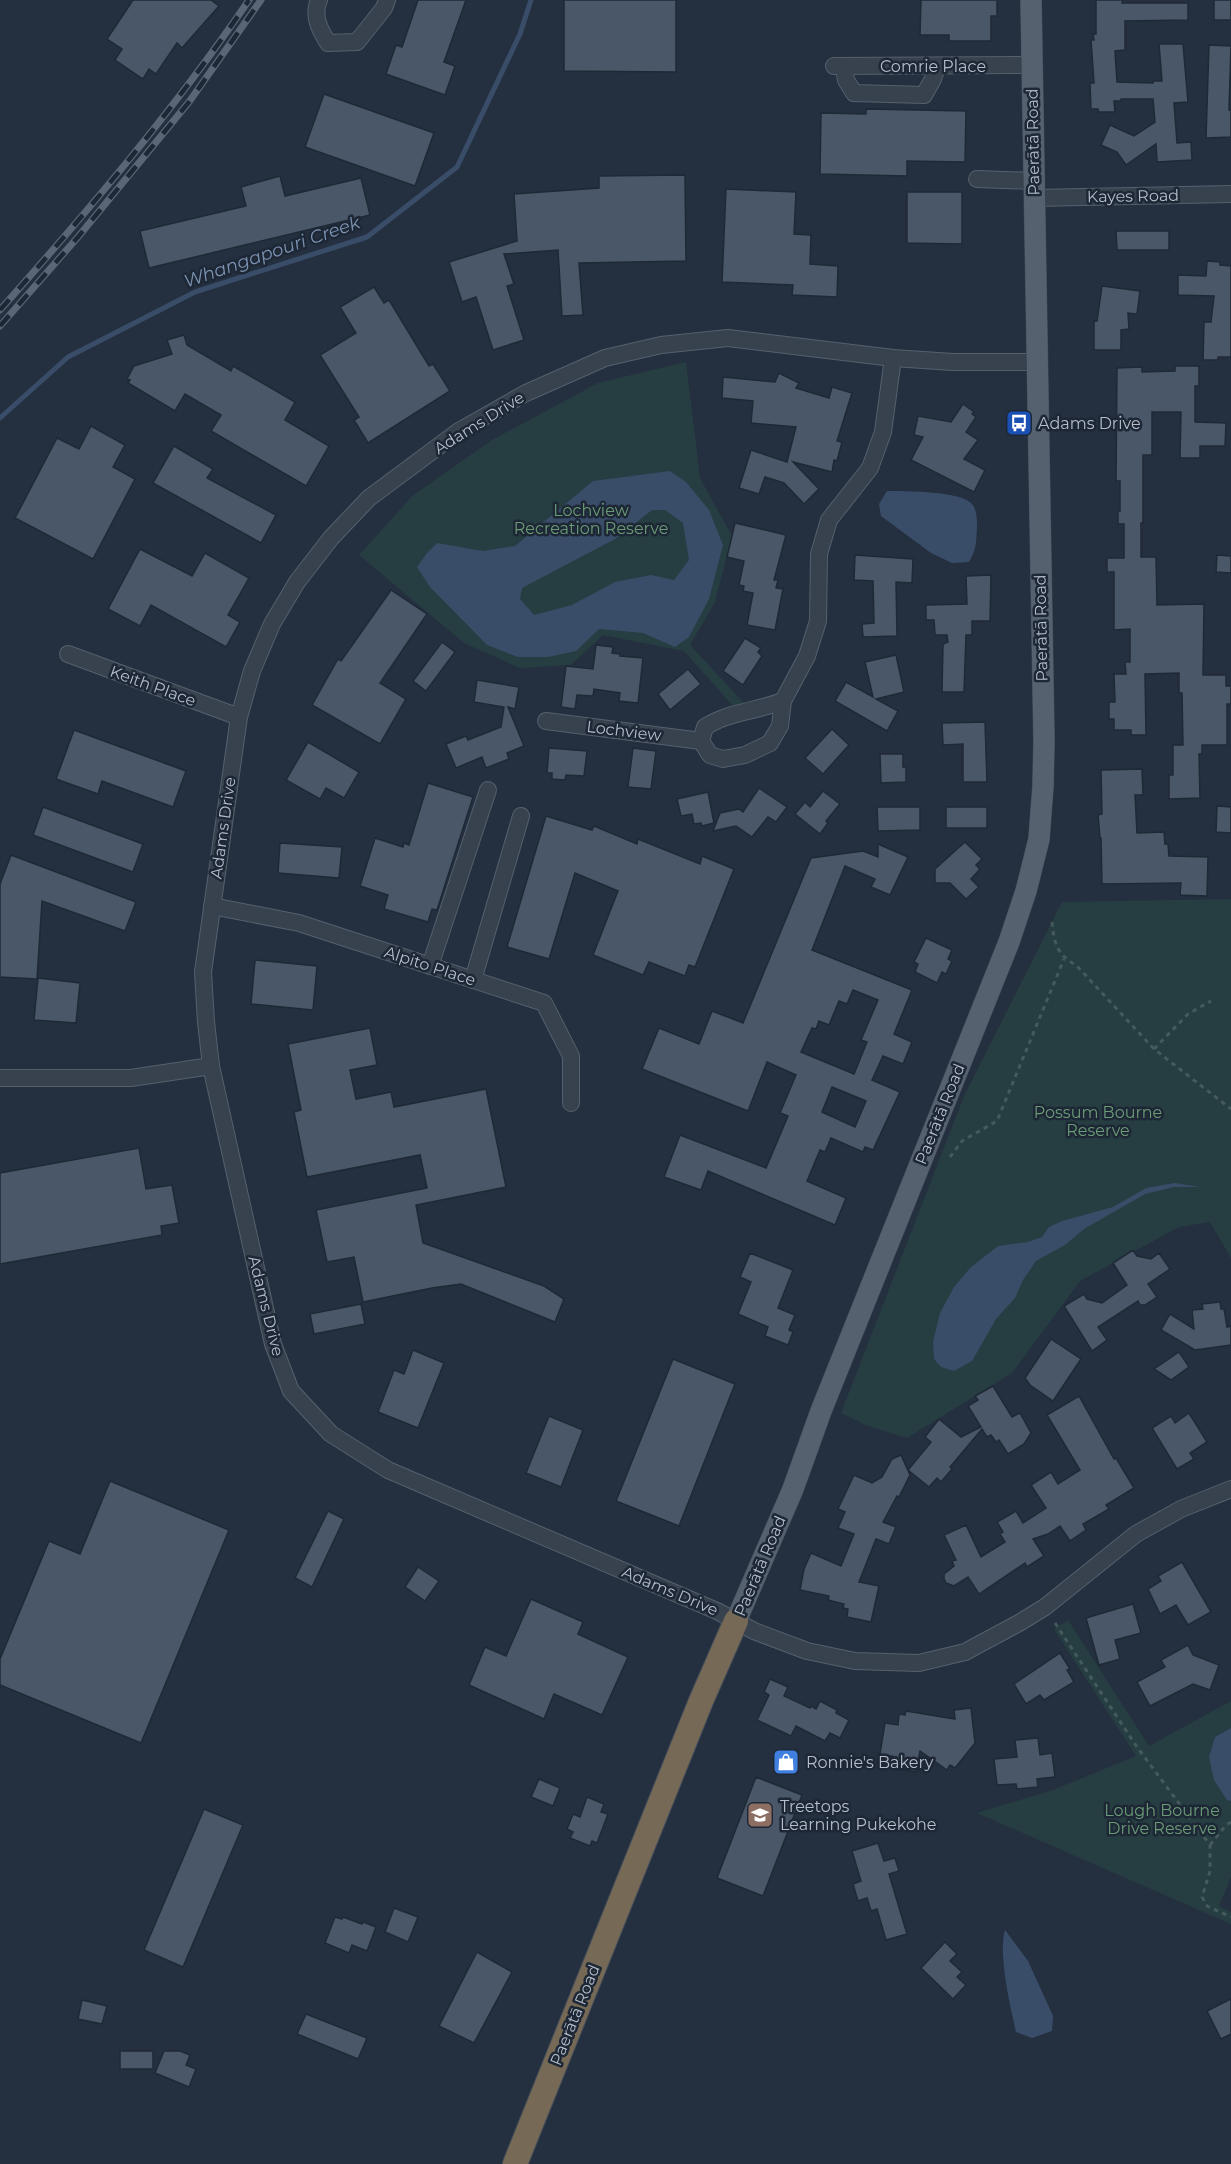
<svg xmlns="http://www.w3.org/2000/svg" width="1231" height="2164" font-family="Montserrat,sans-serif">
<rect width="100%" height="100%" fill="#243040"/>
<g fill="#263e41">
<path d="M686,362L700,478L732,536L715,602L690,645L745,704L734,707L684,651L603,635L571,665L520,668L464,643L359,555L412,496L492,440L598,383Z"/>
<path d="M1231,899V1258L1210,1222L1179,1227L1080,1281L1012,1373L907,1438L868,1426L841,1413L964,1096L1062,902Z"/>
<path d="M1068,1620L1149,1746L1231,1701V1877L1219,1906L1231,1912V1924L977,1813L1053,1790L1136,1756L1054,1629Z"/>
</g>
<g fill="#394d69" fill-rule="evenodd">
<path d="M670,471L686,482L709,510L723,545L709,599L689,637L675,647L643,633L599,629L576,651L548,657H518L487,645L430,587L417,567L427,553L437,543L483,551L515,546L593,481ZM652,510H665L683,523L689,560L674,580L651,575L615,582L572,605L534,615L520,599L522,588L615,539Z"/>
<path d="M887,491C904,491 962,491 972,504C977,510 977,520 977,527C976,542 977,548 969,562L952,563L931,553L881,516L879,504Z"/>
<path d="M1175,1183L1200,1187H1174L1145,1194L1084,1229L1065,1245L1036,1261L1023,1280L1015,1298L996,1319L972,1361L954,1371L941,1367L934,1359L933,1342L940,1313L954,1287L971,1267L998,1246L1028,1242L1042,1237L1049,1227L1062,1221L1113,1207L1146,1188Z"/>
<path d="M1231,1728V1801L1227,1800L1214,1780L1209,1757L1215,1737Z"/>
<path d="M1005,1930L1028,1961L1053,2016L1052,2031L1032,2038L1016,2032C1010,2006 998,1954 1005,1930Z"/>
</g>
<g fill="none" stroke-linecap="round" stroke-linejoin="round">
<path stroke="#394d69" stroke-width="5" d="M0,418L68,357L195,292L367,237L457,167L520,34L531,0"/>
</g>
<g fill="#4a5769" stroke="#1f2936" stroke-width="1.5" fill-rule="evenodd">
<path d="M133,0H211L219,6L182,48L177,43L156,74L149,69L143,79L115,60L122,49L107,39Z"/>
<path d="M418,0H466L444,62L455,66L445,95L386,74L396,45L402,47Z"/>
<path d="M564,0H676V72L564,71Z"/>
<path d="M921,0H997V16H991V41H949V35H920Z"/>
<path d="M1096,0H1123L1122,3H1188V20L1125,21V50L1115,51L1117,82L1153,83V81H1162L1159,44H1183L1188,102L1174,103L1177,143L1191,142L1192,160L1157,162L1156,144L1126,165L1117,152L1101,145L1110,125L1134,136L1155,122L1153,99H1121V101H1114L1115,112H1098V109H1091L1090,83H1094L1091,40H1094L1093,34H1096Z"/>
<rect x="1214" y="0" width="17" height="20"/>
<path d="M1209,45L1231,46L1229,110H1231V137L1206,138Z"/>
<path d="M324,94L434,133L415,186L305,147Z"/>
<path d="M866,109L966,111L965,162L907,161V176L820,174L821,113L866,114Z"/>
<path d="M685,175L686,261L579,263L583,315L562,316L558,250L504,254L514,284L507,286L524,340L493,350L476,297L462,302L449,262L517,241L514,194L599,188V176Z"/>
<path d="M280,176L285,196L361,178L370,215L149,268L140,231L246,206L241,187Z"/>
<path d="M726,189L796,192L794,234L811,235L810,264L838,266L837,297L792,295L793,285L722,282Z"/>
<path d="M907,192H962V244L907,243Z"/>
<path d="M1116,231H1169V250H1117Z"/>
<path d="M1207,261L1220,262V265L1231,266V357H1218V360H1203L1204,322H1211L1214,296L1178,295V275L1206,276Z"/>
<path d="M1102,286L1140,291L1137,314L1128,313L1129,329L1121,330V350H1094V321H1097Z"/>
<path d="M374,287L384,303L389,300L429,366L433,364L450,391L368,443L354,420L359,417L320,355L356,333L340,307Z"/>
<path d="M184,335L187,345L231,371L233,366L295,402L285,420L329,446L306,486L211,431L221,415L185,394L175,411L128,383L130,380L127,379L134,366L172,354L167,340Z"/>
<path d="M1175,366H1199V386H1195V422L1226,423L1225,446H1200V458H1180L1181,412H1152V455H1143V523H1141V557H1156L1157,605L1204,604L1203,675H1226V686H1231V704H1227V745H1202V754H1199L1200,798L1169,799V775H1173V745H1183L1182,693H1179V673L1145,674L1146,735H1131V730H1114V719H1109V702H1115L1114,674H1126L1125,662H1130V629L1114,630V572H1107V558H1124V524H1118V511H1120V481H1116L1117,368L1142,367V372L1175,371Z"/>
<path d="M779,373L799,383L796,388L829,398L832,387L852,393L837,441L842,442L837,461L834,460L832,472L793,462L819,489L804,504L784,483L765,477L759,494L739,488L751,450L787,462L796,427L751,423L753,401L722,398L723,377L775,382Z"/>
<path d="M963,404L974,412L972,414L976,417L966,432L978,440L964,459L985,470L974,492L911,460L923,437L914,435L918,416L951,422Z"/>
<path d="M91,426L125,445L113,467L135,479L93,559L15,518L57,438L79,449Z"/>
<path d="M174,446L213,469L207,478L276,515L261,543L153,483Z"/>
<path d="M735,523L786,535L774,580H778L776,588L783,589L775,630L747,625L753,593L743,591L744,586L739,585L744,561L727,557Z"/>
<path d="M140,549L192,576L205,553L249,578L228,615L240,622L226,647L151,605L140,626L108,609Z"/>
<path d="M855,555L913,559L912,583L896,582L897,636L863,637L862,624L874,623L873,581L854,580Z"/>
<path d="M1217,555L1231,556V573L1216,572Z"/>
<path d="M991,575L990,621H972V635H966L964,692H942L943,644L948,642L947,635H935L934,620H926V605L967,604L966,576Z"/>
<path d="M391,590L427,614L380,683L406,699L380,744L312,705L338,659L341,661Z"/>
<path d="M745,638L761,648L758,652L762,656L743,685L723,671Z"/>
<path d="M442,642L455,652L426,691L413,681Z"/>
<path d="M596,645L613,647L612,653L620,654V656L643,658L638,703L619,701L620,693L594,689L593,696L577,695L575,709L561,707L566,666L593,669Z"/>
<path d="M896,655L904,692L876,699L898,711L887,731L835,701L846,682L873,697L865,662Z"/>
<path d="M688,669L701,684L670,710L658,694Z"/>
<path d="M477,680L519,687L515,709L508,707L524,746L507,753L509,759L486,768L482,757L456,768L446,744L466,736L468,740L501,727L504,707L474,702Z"/>
<path d="M985,722L987,782H963V744L943,745L942,723Z"/>
<path d="M832,729L849,745L823,774L805,758Z"/>
<path d="M74,730L186,771L173,807L102,781L98,794L56,779Z"/>
<path d="M308,742L359,772L344,798L326,788L320,799L286,780Z"/>
<path d="M549,748L587,751L584,776L566,775L565,780L552,779V773H547Z"/>
<path d="M633,748L656,751L651,789L628,787Z"/>
<path d="M880,754H903V767H906V782L881,783Z"/>
<path d="M1142,769L1143,795H1135L1137,833L1164,832L1165,844H1168L1169,856L1208,857L1207,896L1180,895L1181,883L1102,884L1101,838H1100L1098,815L1102,814L1101,770Z"/>
<path d="M428,783L473,797L437,910L432,909L428,922L384,909L388,895L360,886L375,838L403,847L404,843L409,845Z"/>
<path d="M759,788L787,807L776,822L768,817L752,837L736,826L713,831L720,813L739,809L743,812Z"/>
<path d="M823,791L840,804L826,821L828,823L820,834L795,814L805,802L810,807Z"/>
<path d="M708,792L714,823L702,826L701,823L694,824L692,814L681,816L677,799Z"/>
<path d="M1217,806L1231,807V833L1216,832Z"/>
<path d="M43,807L143,844L133,872L33,835Z"/>
<path d="M877,807H920V830L878,831Z"/>
<rect x="946" y="807" width="41" height="21"/>
<path d="M546,816L592,830L594,826L637,844L638,839L700,864L702,856L734,869L695,967L689,965L685,976L649,962L643,975L593,955L618,891L575,873L549,959L507,947Z"/>
<path d="M965,842L982,859L976,865L980,869L971,879L979,887L966,899L950,883H935V869Z"/>
<path d="M280,843L342,847L339,878L278,873Z"/>
<path d="M878,844L908,857L890,895L871,887L875,879L845,866L812,950L912,990L894,1034L912,1042L903,1064L883,1056L872,1080L900,1092L873,1150L865,1147L863,1152L831,1138L825,1152L820,1150L807,1181L846,1198L835,1225L708,1171L701,1190L664,1177L680,1135L766,1168L788,1116L780,1113L796,1075L767,1062L748,1111L642,1069L659,1028L699,1044L712,1011L743,1023L811,858L863,851L878,857ZM853,990L878,1000L861,1040L867,1042L854,1074L801,1052L812,1028L816,1029L819,1021L829,1025L839,1001L847,1004ZM832,1087L866,1101L855,1127L822,1112Z"/>
<path d="M11,855L136,902L125,931L42,901L37,979L0,977V884Z"/>
<path d="M926,938L952,950L948,959L952,961L946,974L942,972L937,983L915,972L918,964L914,962Z"/>
<path d="M255,960L317,966L313,1010L251,1004Z"/>
<path d="M38,978L80,983L76,1023L34,1020Z"/>
<path d="M370,1028L377,1065L350,1070L356,1099L391,1092L394,1107L486,1089L506,1187L416,1205L423,1243L544,1286L564,1299L555,1322L461,1284L432,1288L363,1302L354,1257L327,1262L316,1210L427,1188L420,1155L307,1177L294,1112L301,1110L288,1044Z"/>
<path d="M139,1148L146,1189L172,1185L179,1223L161,1226L162,1235L0,1264V1173Z"/>
<path d="M1133,1250L1137,1256L1151,1259L1159,1253L1170,1269L1148,1284L1157,1297L1145,1305H1140L1138,1301L1098,1327L1107,1340L1092,1351L1064,1306L1084,1294L1087,1299L1102,1303L1127,1285L1113,1263Z"/>
<path d="M750,1253L793,1270L778,1308L795,1315L789,1330L793,1332L788,1345L765,1336L768,1327L738,1314L751,1282L740,1277Z"/>
<path d="M1220,1302L1221,1309H1224L1227,1327L1231,1326V1345L1195,1350L1161,1330L1170,1314L1194,1329L1192,1310L1203,1309L1202,1304Z"/>
<path d="M361,1304L365,1324L314,1334L310,1314Z"/>
<path d="M1051,1339L1081,1359L1053,1401L1030,1385L1025,1378Z"/>
<path d="M413,1350L444,1363L418,1428L378,1412L394,1370L404,1374Z"/>
<path d="M1179,1352L1189,1367L1171,1380L1154,1369Z"/>
<path d="M673,1359L735,1384L679,1526L616,1501Z"/>
<path d="M993,1386L1012,1417L1020,1413L1031,1433L1024,1444L1008,1454L999,1440L996,1442L991,1435L987,1437L982,1429L950,1467L952,1469L941,1482L937,1478L929,1487L908,1470L931,1442L925,1437L939,1419L961,1437L981,1427L968,1406L978,1400L975,1396Z"/>
<path d="M1079,1396L1114,1459L1116,1458L1134,1488L1106,1505L1109,1509L1083,1524L1086,1530L1070,1541L1060,1526L1048,1534L1033,1539L1044,1556L1027,1567L1025,1563L979,1594L968,1577L954,1586L946,1583L944,1579V1574L954,1566L952,1561L956,1560L944,1535L966,1525L981,1557L1005,1542L1000,1534L1003,1532L997,1522L1016,1511L1023,1523L1046,1508L1031,1485L1051,1472L1058,1484L1080,1470L1047,1415Z"/>
<path d="M1189,1413L1207,1442L1190,1453L1194,1459L1177,1469L1152,1428L1171,1416L1175,1423Z"/>
<path d="M549,1416L583,1430L561,1487L526,1473Z"/>
<path d="M901,1455L910,1475L899,1497L897,1496L883,1522L896,1527L889,1544L876,1539L859,1582L879,1586L871,1622L847,1617L848,1609L843,1608L844,1604L828,1600L829,1596L800,1590L804,1569L811,1553L841,1566L854,1534L838,1528L845,1512L838,1509L854,1475L872,1483L882,1477L892,1459Z"/>
<path d="M110,1481L229,1530L141,1743L0,1685V1659L49,1541L80,1554Z"/>
<path d="M328,1511L344,1519L312,1587L295,1578Z"/>
<path d="M1182,1562L1211,1612L1188,1625L1176,1605L1160,1614L1148,1589L1161,1581L1158,1576Z"/>
<path d="M418,1567L439,1581L425,1601L405,1587Z"/>
<path d="M531,1599L583,1622L578,1634L628,1657L602,1715L554,1694L544,1719L469,1685L485,1647L506,1656Z"/>
<path d="M1133,1604L1141,1633L1115,1640L1120,1659L1099,1665L1086,1618Z"/>
<path d="M1188,1645L1193,1655L1219,1665L1210,1690L1193,1684L1150,1706L1137,1682L1165,1667L1161,1660Z"/>
<path d="M1060,1653L1070,1669L1067,1670L1074,1682L1044,1700L1040,1695L1026,1704L1014,1684Z"/>
<path d="M770,1679L788,1687L784,1696L810,1708L811,1706L816,1709L820,1701L837,1710L836,1713L849,1720L840,1738L830,1733L825,1741L796,1726L791,1736L757,1720L769,1695L764,1692Z"/>
<path d="M971,1708L975,1743L955,1768L950,1765L947,1770L920,1751L916,1772L895,1768L897,1757L880,1754L885,1723L898,1725L899,1714L905,1715L906,1711L955,1719L954,1710Z"/>
<path d="M1038,1738L1040,1755L1052,1753L1055,1777L1037,1779L1038,1787L1017,1789L1016,1784L997,1785L994,1759L1017,1757L1015,1740Z"/>
<path d="M756,1777L802,1795L763,1896L717,1878Z"/>
<path d="M539,1779L560,1788L553,1806L531,1797Z"/>
<path d="M587,1797L604,1804L601,1812L608,1814L597,1843L592,1841L590,1846L570,1838L573,1832L567,1829L573,1814L580,1817Z"/>
<path d="M204,1809L243,1825L183,1967L144,1950Z"/>
<path d="M878,1843L884,1861L895,1858L899,1871L889,1874L907,1934L886,1940L877,1909L871,1911L867,1898L858,1901L853,1884L861,1881L852,1851Z"/>
<path d="M394,1908L418,1917L408,1942L385,1932Z"/>
<path d="M335,1917L342,1919L343,1917L362,1924L363,1922L376,1927L367,1951L352,1945L349,1953L325,1943Z"/>
<path d="M945,1942L957,1954L950,1961L962,1972L957,1977L966,1985L953,1999L921,1968Z"/>
<path d="M477,1952L512,1972L474,2043L439,2026Z"/>
<path d="M1231,1999V2034L1221,2039L1207,2011Z"/>
<path d="M82,2000L107,2006L102,2024L78,2019Z"/>
<path d="M306,2014L367,2038L358,2059L297,2034Z"/>
<rect x="120" y="2051" width="33" height="18"/>
<path d="M164,2051H180L190,2055L186,2065L196,2069L189,2087L155,2073Z"/>
</g>
<g fill="none" stroke-linecap="round" stroke-linejoin="round">
<defs>
<g id="minor">
<path d="M319,0C312,16 320,30 328,43L357,42L384,8L387,0"/>
<path d="M834,66L1032,65"/>
<path d="M844,66L846,80L854,93L924,95L933,79L937,67"/>
<path d="M977,179L1035,181"/>
<path d="M1034,198L1231,194"/>
<path d="M1036,362H953L893,358L728,338L661,345L605,358L526,393L459,431L369,498L331,538L297,582L272,624L252,671L239,717L203,972L206,1022L211,1066L273,1344L291,1391L331,1434L388,1470L717,1611L754,1631L807,1651L855,1661L919,1663L965,1652L1019,1623L1045,1607L1136,1534L1181,1509L1231,1489"/>
<path d="M68,654L239,717"/>
<path d="M783,701C757,711 728,712 705,727L701,741L710,755L723,759L745,755L770,743L780,726L783,701L807,656L818,621L819,554L829,520L870,468L883,432L893,358"/>
<path d="M546,721L701,741"/>
<path d="M212,906L299,923L544,1003L571,1056V1103"/>
<path d="M430,966L488,790"/>
<path d="M473,980L521,816"/>
<path d="M0,1078H131L211,1066"/>
</g>
<path id="major" d="M736,1621L793,1489L821,1411L1009,942L1026,891L1039,839L1043,786L1044,741L1031,0"/>
<path id="highway" d="M515,2164L701,1701L736,1621"/>
</defs>
<use href="#minor" stroke="#56606d" stroke-width="18"/>
<use href="#major" stroke="#424b58" stroke-width="22"/>
<use href="#highway" stroke="#434d5a" stroke-width="26"/>
<g stroke="#445a5d" stroke-width="3" stroke-dasharray="4.5 4.5" stroke-linecap="butt">
<path d="M1052,922C1054,943 1057,955 1076,965L1154,1049L1231,1109"/>
<path d="M1154,1049L1188,1014L1211,1001"/>
<path d="M950,1157L962,1141L997,1121L1064,959"/>
<path d="M1055,1623L1137,1747L1210,1845V1871L1202,1897L1207,1906L1231,1917"/>
<path d="M1210,1845L1226,1825L1231,1822"/>
</g>
<use href="#minor" stroke="#38424f" stroke-width="16"/>
<use href="#major" stroke="#56616f" stroke-width="21"/>
<use href="#highway" stroke="#766955" stroke-width="24"/>
<defs>
<g id="rail">
<path d="M0,310C88,211 174,110 249,0"/>
<path d="M0,326L78,237L189,102L261,0"/>
</g>
</defs>
<use href="#rail" stroke="#5a6676" stroke-width="7"/>
<use href="#rail" stroke="#1d2735" stroke-width="4.5" stroke-dasharray="14" stroke-linecap="butt"/>
</g>
<defs>
<symbol id="bus-square" viewBox="-11 -11 22 22"><rect x="-9" y="-9" width="18" height="18" rx="4" fill="#1a4fb4" stroke="#1d2735"/><path d="M-5-6H5V4H4V6H2V4H-2V6H-4V4H-5ZM-3.5-4V0h7V-4ZM-3.5 1.2v1.5H-2V1.2ZM2 1.2v1.5H3.5V1.2Z" fill="#fff"/></symbol>
<symbol id="shop-square" viewBox="-11 -11 22 22"><rect x="-9" y="-9" width="18" height="18" rx="4" fill="#3f7fe0" stroke="#1d2735"/><path d="M-5-2.5h2.3a2.7 3.5 0 0 1 5.4 0H5L5.5 6h-11ZM-1.5-2.5h3a1.5 2.3 0 0 0-3 0Z" fill="#fff"/></symbol>
<symbol id="school-square" viewBox="-11 -11 22 22"><rect x="-9" y="-9" width="18" height="18" rx="4" fill="#8d6e63" stroke="#1d2735"/><path d="M0-5L7-2L0 1L-7-2ZM-4 1L0 2.5L4 1V4Q0 6-4 4Z" fill="#fff"/></symbol>
</defs>
<g fill-rule="evenodd">
<use href="#bus-square" x="1004" y="408" width="30" height="30"/>
<use href="#shop-square" x="771" y="1747" width="30" height="30"/>
<use href="#school-square" x="745" y="1800" width="30" height="30"/>
</g>
<g text-anchor="middle" dominant-baseline="central" stroke-width="5" stroke-linejoin="round" paint-order="stroke">
<g font-size="16" fill="#b5bdca" stroke="#1d2735">
<text x="933" y="66">Comrie Place</text>
<text transform="translate(1033 142) rotate(-91)">Paerātā Road</text>
<text transform="translate(1133 196) rotate(-1)">Kayes Road</text>
<text transform="translate(479 423) rotate(-32)">Adams Drive</text>
<text transform="translate(1041 628) rotate(-91)">Paerātā Road</text>
<text transform="translate(153 686) rotate(20)">Keith Place</text>
<text transform="translate(624 731) rotate(7)">Lochview</text>
<text transform="translate(223 828) rotate(-82)">Adams Drive</text>
<text transform="translate(430 966) rotate(18)">Alpito Place</text>
<text transform="translate(940 1114) rotate(-68)">Paerātā Road</text>
<text transform="translate(266 1306) rotate(76)">Adams Drive</text>
<text transform="translate(760 1566) rotate(-67)">Paerātā Road</text>
<text transform="translate(670 1591) rotate(23)">Adams Drive</text>
<text transform="translate(575 2015) rotate(-68)">Paerātā Road</text>
</g>
<g font-size="16" fill="#b5bdca" stroke="#1d2735" text-anchor="start">
<text x="1038" y="423">Adams Drive</text>
<text x="806" y="1762">Ronnie's Bakery</text>
<text x="780" y="1806">Treetops<tspan x="780" dy="18">Learning Pukekohe</tspan></text>
</g>
<g font-size="16" fill="#6b9b76" stroke="#1d2735">
<text x="591" y="510">Lochview<tspan x="591" dy="18">Recreation Reserve</tspan></text>
<text x="1098" y="1112">Possum Bourne<tspan x="1098" dy="18">Reserve</tspan></text>
<text x="1162" y="1810">Lough Bourne<tspan x="1162" dy="18">Drive Reserve</tspan></text>
</g>
<g font-size="18" font-style="italic" fill="#7c93b2" stroke="#1d2735">
<text transform="translate(272 252) rotate(-19)">Whangapouri Creek</text>
</g>
</g>
</svg>
